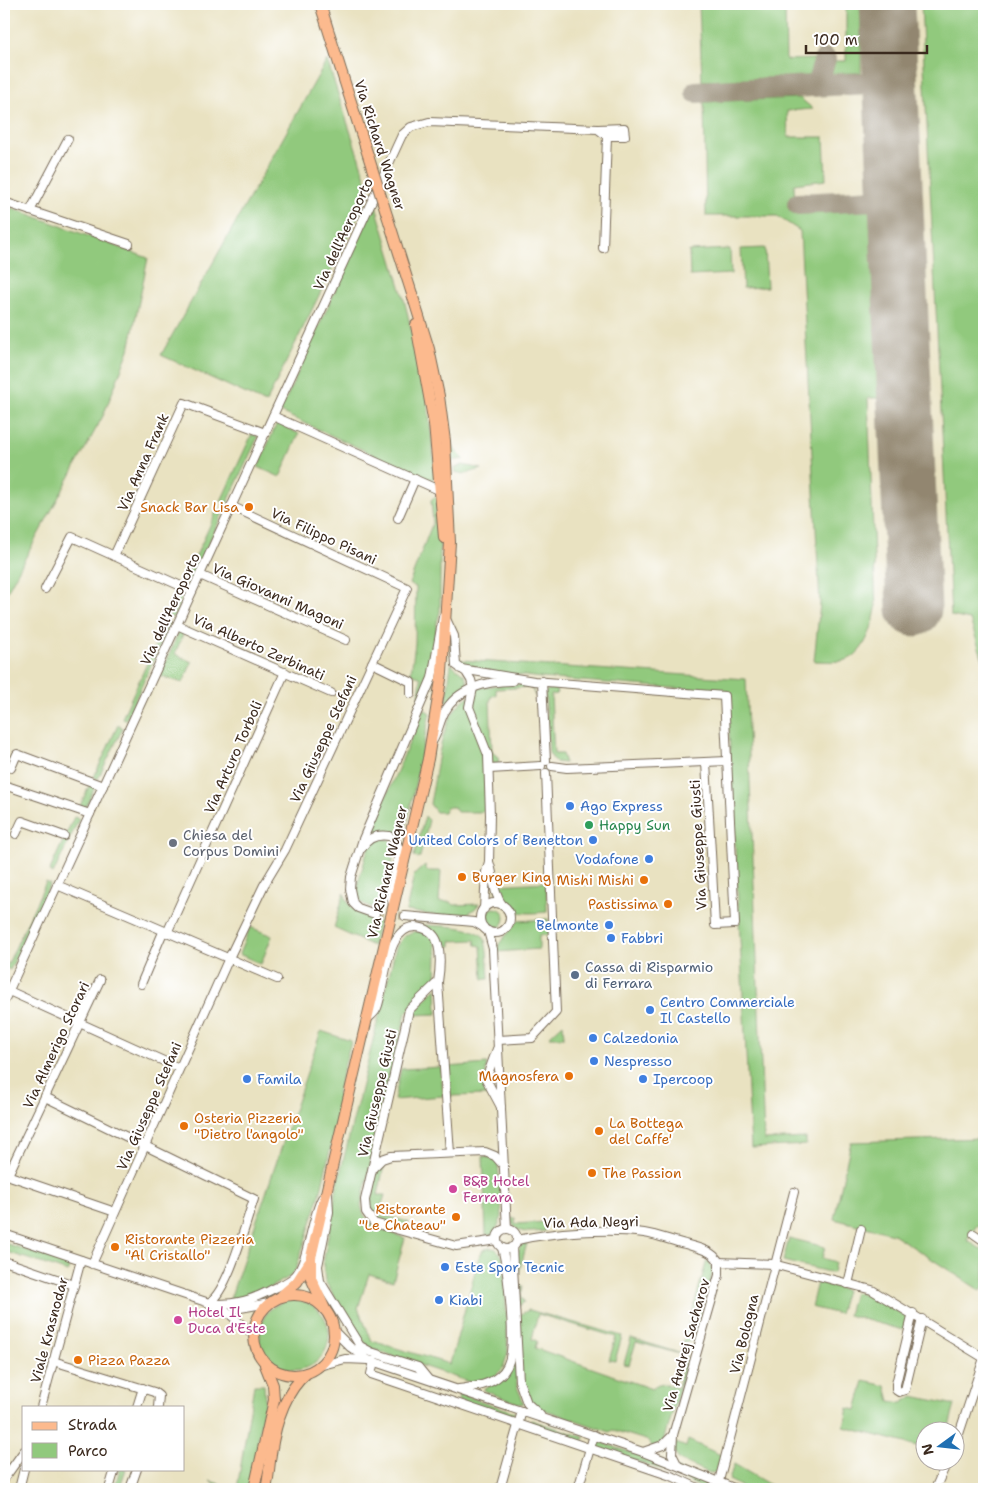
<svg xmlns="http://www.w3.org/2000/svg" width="988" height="1493" font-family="'Shantell Sans',sans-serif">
<rect width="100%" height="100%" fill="#fff"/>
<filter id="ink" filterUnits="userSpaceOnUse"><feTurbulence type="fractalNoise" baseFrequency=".02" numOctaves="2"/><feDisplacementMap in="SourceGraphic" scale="10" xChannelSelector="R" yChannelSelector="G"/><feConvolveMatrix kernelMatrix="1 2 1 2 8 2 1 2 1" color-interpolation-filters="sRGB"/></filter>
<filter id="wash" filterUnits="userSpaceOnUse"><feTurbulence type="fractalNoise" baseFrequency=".0096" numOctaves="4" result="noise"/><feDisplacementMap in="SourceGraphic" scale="20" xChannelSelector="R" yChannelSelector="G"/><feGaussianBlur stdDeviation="1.12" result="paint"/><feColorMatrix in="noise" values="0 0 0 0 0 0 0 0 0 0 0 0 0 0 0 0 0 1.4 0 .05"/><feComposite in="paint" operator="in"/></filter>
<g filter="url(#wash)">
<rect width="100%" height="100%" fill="#e9e2c1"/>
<g fill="#91c97d" stroke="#667a4e">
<path d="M699,4H785L786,60L816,59L809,78L702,81Z"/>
<path d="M846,4H861V73H830V61H846Z"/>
<path d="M921,4H984L983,660L970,620L951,616Z"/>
<path d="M327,60L370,192L266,403L161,355Z"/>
<path d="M800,98L813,109L787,111L788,137H824L826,180L794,184L795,212L871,208L879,398H868L876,609C873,626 864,658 842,661C833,662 823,661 814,661L820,604L800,231L777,216H706L704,102Z"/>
<path d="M375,203L405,303L427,397L436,476L433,479H427L280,412Z"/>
<path d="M4,205L148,258L129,350L103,416L4,597Z"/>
<path d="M765,248L767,287L743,288L741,249Z"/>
<path d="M730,249L731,274L690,276L689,251Z"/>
<path d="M277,423L299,434L280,477L258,467Z"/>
<path d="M252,434L258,437L227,504L221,501Z"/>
<path d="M448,437L455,450L464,459L451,461Z"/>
<path d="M463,465L482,469L464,474L455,472V468Z"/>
<path d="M434,497L438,498L440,504V612L437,622L431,674L421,698L419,697L421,678L411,673L415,643L416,587L409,584L433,522L431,500Z"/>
<path d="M217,510L223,513L189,585L184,582Z"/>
<path d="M179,591L184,593L173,618L168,616Z"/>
<path d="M166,622L170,624L126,720L122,718Z"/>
<path d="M179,631L184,632L175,654L192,662L183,683L160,676Z"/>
<path d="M461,660L746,679L764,1140L806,1138V1145L751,1148L727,692L541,678L472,669L461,664Z"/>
<path d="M451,664L465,675L468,684L446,705Z"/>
<path d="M507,684L531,685L535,696L531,687L496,689V695L492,696L490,701L492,752L498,757L499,764H493L473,709V694L478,688Z"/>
<path d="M549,689H556L557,694L551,695L554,754H562L565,763L555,762L549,753L545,692Z"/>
<path d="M469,696L485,752L486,808L482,812H457L454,807H446L444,812H436L430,804L431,798C438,767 440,713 469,696Z"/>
<path d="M424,709L430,713L404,838L399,839C390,830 380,829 369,836Z"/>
<path d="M118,725L123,728L98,779L94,777Z"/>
<path d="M90,784L95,787L84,810L79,808Z"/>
<path d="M425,816L429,820L420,857L417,858L414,856Z"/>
<path d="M74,817L79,819L53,874L49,872Z"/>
<path d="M377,839H389L395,848L382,908C350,908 356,888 363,866C366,857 367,844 377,839Z"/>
<path d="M425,865L427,871H441L439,902H451L454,905L479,904C465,925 426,913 406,911L414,875Z"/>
<path d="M46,882L50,884L10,970L6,968Z"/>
<path d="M546,882L547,912C524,914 500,916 496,885Z"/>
<path d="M344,893C350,911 362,916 379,921L373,946L334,928Z"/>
<circle cx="495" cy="918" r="10"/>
<path d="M548,919L549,935H539V949L497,952L499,944L518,921Z"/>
<path d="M422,925C435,926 481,925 485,940C488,952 488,966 489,979H483L481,946L476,945L475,940L451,941V946H442L437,934Z"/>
<path d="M250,927L272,936L261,964L239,954Z"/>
<path d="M416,931L429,933L434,940L437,955L436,979L406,1013L361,1205C365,1228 386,1231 405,1238L393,1281L369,1274L358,1308L372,1341L450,1364L479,1257L483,1250C495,1245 500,1250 504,1262L508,1353L503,1368L493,1378L475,1384L370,1348L357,1334L325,1281L323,1264L337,1186L396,947L404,936Z"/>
<path d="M436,988L437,1014L412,1015Z"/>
<path d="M563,1024L564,1037H549Z"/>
<path d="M321,1031L351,1041L337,1093L341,1101L320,1195L296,1269L291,1276L250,1298L230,1299Z"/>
<path d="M487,1064C485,1077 484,1083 490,1095L450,1096L448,1067Z"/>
<path d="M441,1067L443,1096L394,1100L401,1069Z"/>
<path d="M984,1138V1229L977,1225L967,1240L984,1251V1286L981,1291L893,1234L834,1219L851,1142Z"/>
<path d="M483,1156L495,1159L498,1164L502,1217L494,1234L486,1235Z"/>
<path d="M385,1160L378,1195H385L379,1214L408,1222L407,1229L377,1219L368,1206L374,1174Z"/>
<path d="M510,1218H515V1224L545,1222V1231C531,1232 514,1236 510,1218Z"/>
<path d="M789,1238L825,1247L822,1258L835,1262L833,1273L783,1261Z"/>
<path d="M4,1243L65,1262L69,1265L68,1272L4,1251Z"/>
<path d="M527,1243L516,1284L523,1286L521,1296L524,1302L519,1306L517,1302L515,1261L520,1246Z"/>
<path d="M707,1260L712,1267L713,1271L694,1337L692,1340L683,1344Z"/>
<path d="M817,1282L846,1290L839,1314L811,1307Z"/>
<path d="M854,1292L871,1297L907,1317L903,1330L848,1315Z"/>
<circle cx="294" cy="1335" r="35"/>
<path d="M529,1310L622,1336L615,1361L609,1360L616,1337L538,1314L532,1339L537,1341L535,1348L652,1389C662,1381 667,1385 678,1388L684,1359L680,1354L636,1342L629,1365L624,1364L631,1338L685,1355L687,1362L664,1442L652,1447L649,1441L613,1430L610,1432L534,1406C514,1384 520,1343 519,1315Z"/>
<path d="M515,1351L517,1387L524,1403L520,1404L485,1391L484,1388L497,1382Z"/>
<path d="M864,1381L886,1386L890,1401L902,1403L913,1396L955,1405L948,1430H926L925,1448L844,1427L848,1408L856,1410Z"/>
<path d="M254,1385H264L265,1401L249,1489H218L210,1481L237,1489Z"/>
<path d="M460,1394L514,1412L512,1418L458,1400Z"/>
<path d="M531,1420L584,1437L583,1443L529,1425Z"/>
<path d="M688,1440L723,1456L718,1472L710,1473L679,1460L674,1451L676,1443L686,1447Z"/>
<path d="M597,1441L676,1468L709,1485L704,1489L674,1474L595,1447Z"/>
<path d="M734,1464L777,1489H747L729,1480Z"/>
<path d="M120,1469H126L119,1489H114Z"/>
</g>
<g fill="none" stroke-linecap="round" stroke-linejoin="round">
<g stroke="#928670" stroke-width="22">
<path d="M817,85L825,59"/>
<path d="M696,92L891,82"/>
<path d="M798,204L896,199"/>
</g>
<path stroke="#928670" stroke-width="55" d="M887,4L914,609"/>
</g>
</g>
<g filter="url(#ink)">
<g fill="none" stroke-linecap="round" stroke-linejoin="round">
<path stroke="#c6bda0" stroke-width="8" stroke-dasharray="8 4" stroke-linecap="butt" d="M375,914L405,916"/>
<defs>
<g id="minor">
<path d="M4,202L129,244"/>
<path d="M30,211L68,139"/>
<path d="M603,248L607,136"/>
<path d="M273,416L441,491"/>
<path d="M398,518L415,479"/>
<path d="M114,556L184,403L265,433"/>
<path d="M200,575L346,640"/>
<path d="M45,589L72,537L192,591"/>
<path d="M446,619L454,636L456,665L466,672L471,680L473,688L469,707L488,755L490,815L489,862L486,872L484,909"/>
<path d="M177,625L331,693"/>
<path d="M372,663L411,682V694"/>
<path d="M461,669L534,681L724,696L735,924L715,925L706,762"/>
<path d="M542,681L546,761"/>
<path d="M432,742C438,733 439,723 444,713C457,688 487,681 512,681"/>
<path d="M552,766L567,768L727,761"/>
<path d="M11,768L17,754L103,786"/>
<path d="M489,769L541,766"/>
<path d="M4,785L90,814"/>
<path d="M16,834L22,821L64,836"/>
<path d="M362,848C368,837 377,834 389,836C410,846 391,876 391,892C390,896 392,900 393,904"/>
<path d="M489,862C495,878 492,892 503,906"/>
<path d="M57,885L277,979"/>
<circle cx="495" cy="918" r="15"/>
<path d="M375,914L358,908L353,903L350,889L351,877L363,839L432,678L443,617"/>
<path d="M405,916L474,922L483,927"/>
<path d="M488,931L493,949L507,1229"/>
<path d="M167,933L285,672"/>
<path d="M438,982L450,1153"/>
<path d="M141,984L163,932"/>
<path d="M9,991L179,1068"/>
<path d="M4,1001L402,135L411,127L429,122L598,129L607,136H625L624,128L598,129"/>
<path d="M367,1019C371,1016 375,1013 377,1008C386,986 385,918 422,928C430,930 436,936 438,944C441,956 440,969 438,982L409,1010L365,1200L366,1212L374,1223L456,1246L497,1240"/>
<path d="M498,1040L532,1038L556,1012L546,773"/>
<path d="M497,1049L486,1079L501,1107"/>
<path d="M45,1097L254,1199C245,1224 229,1289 209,1303"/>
<path d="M373,1168L382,1159L391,1156L485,1152L495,1156L504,1166"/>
<path d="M4,1174L115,1212"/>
<path d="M8,1175L100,980"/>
<path d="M328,1194L329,1212L318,1266L320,1281L360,1346L371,1352L418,1367L427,1378"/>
<circle cx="507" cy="1239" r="10"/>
<path d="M4,1234L221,1307L253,1334"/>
<path d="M974,1234L984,1241"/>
<path d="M517,1240C553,1232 608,1228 644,1233C658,1235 672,1241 685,1244C698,1248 712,1250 719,1262"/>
<path d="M512,1247L519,1381L527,1403L540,1415"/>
<path d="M4,1261L74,1285"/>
<path d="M719,1262L773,1264L872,1290L984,1358"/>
<path d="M92,1264L229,958L264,885L285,850L407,588L231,506"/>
<path d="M848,1284L861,1229"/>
<path d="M217,1304C238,1304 251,1300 269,1291C278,1286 289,1283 296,1275C309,1259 311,1219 322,1198"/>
<path d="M235,1309L269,1303"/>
<path d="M913,1313L896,1384V1390L899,1392L905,1390L922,1319"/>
<path d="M334,1331L350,1347L365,1357"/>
<path d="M53,1361L154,1392L159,1396L158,1407"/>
<path d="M374,1361L371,1374L674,1477L700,1489"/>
<path d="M319,1366L345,1359L369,1360L643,1452L736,1489"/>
<path d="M459,1389C473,1387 488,1386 499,1376C506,1371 510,1361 511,1352C514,1330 508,1269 502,1248"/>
<path d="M41,1407L81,1260"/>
<path d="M137,1407L143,1388"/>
<path d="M956,1443L984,1358"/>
<path d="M643,1452L663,1445L673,1435"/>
<path d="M677,1464L672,1454L673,1435L719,1275V1262"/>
<path d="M4,1479L24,1451"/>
<path d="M719,1481L794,1192"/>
<path d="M19,1489L24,1469"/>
<path d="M109,1489L115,1469"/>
<path d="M130,1489L137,1469"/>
<path d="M500,1489L522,1411"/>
<path d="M578,1489L594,1435"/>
<path d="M935,1489L948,1460"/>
</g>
<g id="major">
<path d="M416,325L434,424L444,538"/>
<circle cx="294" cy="1335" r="40"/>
<path d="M282,1295L297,1282L309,1263"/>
<path d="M325,1309L311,1278V1257L428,759L442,673L450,542L445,441L439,396L429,349L412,294"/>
<path d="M254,1489L274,1400L273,1385L265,1365"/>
<path d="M266,1489C269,1477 269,1466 271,1454C275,1426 284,1392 307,1373"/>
</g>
</defs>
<use href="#minor" stroke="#786a57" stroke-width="10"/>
<use href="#major" stroke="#786a57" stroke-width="12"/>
<use href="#minor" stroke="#fff" stroke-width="8"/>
<use href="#major" stroke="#fcba8e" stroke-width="10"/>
<defs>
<path id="major-bridge" d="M320,4L412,294"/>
</defs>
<use href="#major-bridge" stroke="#786a57" stroke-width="12" stroke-linecap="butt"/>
<use href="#major-bridge" stroke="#fcba8e" stroke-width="10"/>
</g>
</g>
<g fill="#e8710a" stroke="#fff" stroke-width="2">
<circle cx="249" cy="507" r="5"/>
<circle cx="462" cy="877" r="5"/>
<circle cx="644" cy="880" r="5"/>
<circle cx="668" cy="904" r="5"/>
<circle cx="569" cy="1076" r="5"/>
<circle cx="184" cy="1126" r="5"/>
<circle cx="599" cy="1131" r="5"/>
<circle cx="592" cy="1173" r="5"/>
<circle cx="456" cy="1217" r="5"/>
<circle cx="115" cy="1247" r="5"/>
<circle cx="78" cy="1360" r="5"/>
</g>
<g fill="#3f7fe0" stroke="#fff" stroke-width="2">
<circle cx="570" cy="806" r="5"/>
<circle cx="593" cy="840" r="5"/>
<circle cx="649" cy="859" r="5"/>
<circle cx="609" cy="925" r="5"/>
<circle cx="611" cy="938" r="5"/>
<circle cx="650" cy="1010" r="5"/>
<circle cx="593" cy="1038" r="5"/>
<circle cx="594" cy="1061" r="5"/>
<circle cx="247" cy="1079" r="5"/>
<circle cx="643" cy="1079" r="5"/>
<circle cx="445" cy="1267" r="5"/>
<circle cx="439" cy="1300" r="5"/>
</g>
<circle fill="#2e9e5b" stroke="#fff" stroke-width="2" cx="589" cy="825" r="5"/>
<circle fill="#6b7280" stroke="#fff" stroke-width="2" cx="173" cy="843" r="5"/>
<circle fill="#5c6f8a" stroke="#fff" stroke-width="2" cx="575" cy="975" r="5"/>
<g fill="#d1479c" stroke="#fff" stroke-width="2">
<circle cx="453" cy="1189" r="5"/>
<circle cx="178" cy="1320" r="5"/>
</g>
<g text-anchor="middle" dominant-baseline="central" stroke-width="4" stroke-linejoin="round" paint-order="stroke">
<g font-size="14" fill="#3b2a1e" stroke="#fff">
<text transform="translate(380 145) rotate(72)">Via Richard Wagner</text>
<text transform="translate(343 234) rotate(-65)">Via dell'Aeroporto</text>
<text transform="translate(143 462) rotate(-66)">Via Anna Frank</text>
<text transform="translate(324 536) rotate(25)">Via Filippo Pisani</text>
<text transform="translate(278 596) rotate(24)">Via Giovanni Magoni</text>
<text transform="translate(170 609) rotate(-65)">Via dell'Aeroporto</text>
<text transform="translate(259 647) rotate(24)">Via Alberto Zerbinati</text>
<text transform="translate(323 739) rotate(-65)">Via Giuseppe Stefani</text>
<text transform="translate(233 757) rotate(-66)">Via Arturo Torboli</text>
<text transform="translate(698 845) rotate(-93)">Via Giuseppe Giusti</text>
<text transform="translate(387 872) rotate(-77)">Via Richard Wagner</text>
<text transform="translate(56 1045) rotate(-65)">Via Almerigo Storari</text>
<text transform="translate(377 1093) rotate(-77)">Via Giuseppe Giusti</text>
<text transform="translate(149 1106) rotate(-66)">Via Giuseppe Stefani</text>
<text transform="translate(591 1222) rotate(-1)">Via Ada Negri</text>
<text transform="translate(49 1330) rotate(-75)">Viale Krasnodar</text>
<text transform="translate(744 1334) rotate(-76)">Via Bologna</text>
<text transform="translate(686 1345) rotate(-74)">Via Andrej Sacharov</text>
</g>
<g font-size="14" fill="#c56008" stroke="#fff" text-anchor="start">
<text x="239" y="507" text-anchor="end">Snack Bar Lisa</text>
<text x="472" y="877">Burger King</text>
<text x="634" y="880" text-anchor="end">Mishi Mishi</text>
<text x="658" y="904" text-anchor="end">Pastissima</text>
<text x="559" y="1076" text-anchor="end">Magnosfera</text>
<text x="194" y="1118">Osteria Pizzeria<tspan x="194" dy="16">"Dietro l'angolo"</tspan></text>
<text x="609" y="1123">La Bottega<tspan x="609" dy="16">del Caffe'</tspan></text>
<text x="602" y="1173">The Passion</text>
<text x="446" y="1209" text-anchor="end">Ristorante<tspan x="446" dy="16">"Le Chateau"</tspan></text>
<text x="125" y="1239">Ristorante Pizzeria<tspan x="125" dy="16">"Al Cristallo"</tspan></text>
<text x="88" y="1360">Pizza Pazza</text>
</g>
<g font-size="14" fill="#366cbe" stroke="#fff" text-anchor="start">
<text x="580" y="806">Ago Express</text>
<text x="583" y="840" text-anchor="end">United Colors of Benetton</text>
<text x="639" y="859" text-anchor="end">Vodafone</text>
<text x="599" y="925" text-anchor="end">Belmonte</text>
<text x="621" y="938">Fabbri</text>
<text x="660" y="1002">Centro Commerciale<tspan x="660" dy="16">Il Castello</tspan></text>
<text x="603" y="1038">Calzedonia</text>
<text x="604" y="1061">Nespresso</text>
<text x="257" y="1079">Famila</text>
<text x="653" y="1079">Ipercoop</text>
<text x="455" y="1267">Este Spor Tecnic</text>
<text x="449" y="1300">Kiabi</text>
</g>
<g font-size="14" fill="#27864d" stroke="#fff" text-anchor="start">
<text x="599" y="825">Happy Sun</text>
</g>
<g font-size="14" fill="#5b616d" stroke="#fff" text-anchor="start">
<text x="183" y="835">Chiesa del<tspan x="183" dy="16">Corpus Domini</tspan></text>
</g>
<g font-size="14" fill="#4e5e75" stroke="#fff" text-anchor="start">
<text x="585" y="967">Cassa di Risparmio<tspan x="585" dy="16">di Ferrara</tspan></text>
</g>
<g font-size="14" fill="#b23c85" stroke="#fff" text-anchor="start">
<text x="463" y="1181">B&amp;B Hotel<tspan x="463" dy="16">Ferrara</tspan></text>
<text x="188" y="1312">Hotel Il<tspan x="188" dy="16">Duca d'Este</tspan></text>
</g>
</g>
<rect width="988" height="1493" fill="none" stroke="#fff" stroke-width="20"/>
<rect x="22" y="1406" width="162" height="65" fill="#ffffff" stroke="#b1aaa5"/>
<rect x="32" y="1422" width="25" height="8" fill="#fcba8e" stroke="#b1aaa5"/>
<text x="68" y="1430" font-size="15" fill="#3b2a1e">Strada</text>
<rect x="32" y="1443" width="25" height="15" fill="#91c97d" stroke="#b1aaa5"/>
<text x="68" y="1456" font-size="15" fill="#3b2a1e">Parco</text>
<g transform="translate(940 1446) rotate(255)"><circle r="24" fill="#ffffff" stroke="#b1aaa5"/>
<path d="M0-4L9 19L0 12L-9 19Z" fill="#1f6fb2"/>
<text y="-8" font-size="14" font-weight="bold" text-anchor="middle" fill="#3b2a1e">N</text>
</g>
<path d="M806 45v8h121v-8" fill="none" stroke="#3b2a1e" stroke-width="2.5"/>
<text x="813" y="45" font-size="15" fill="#3b2a1e" stroke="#ffffff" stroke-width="4" paint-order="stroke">100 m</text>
</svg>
